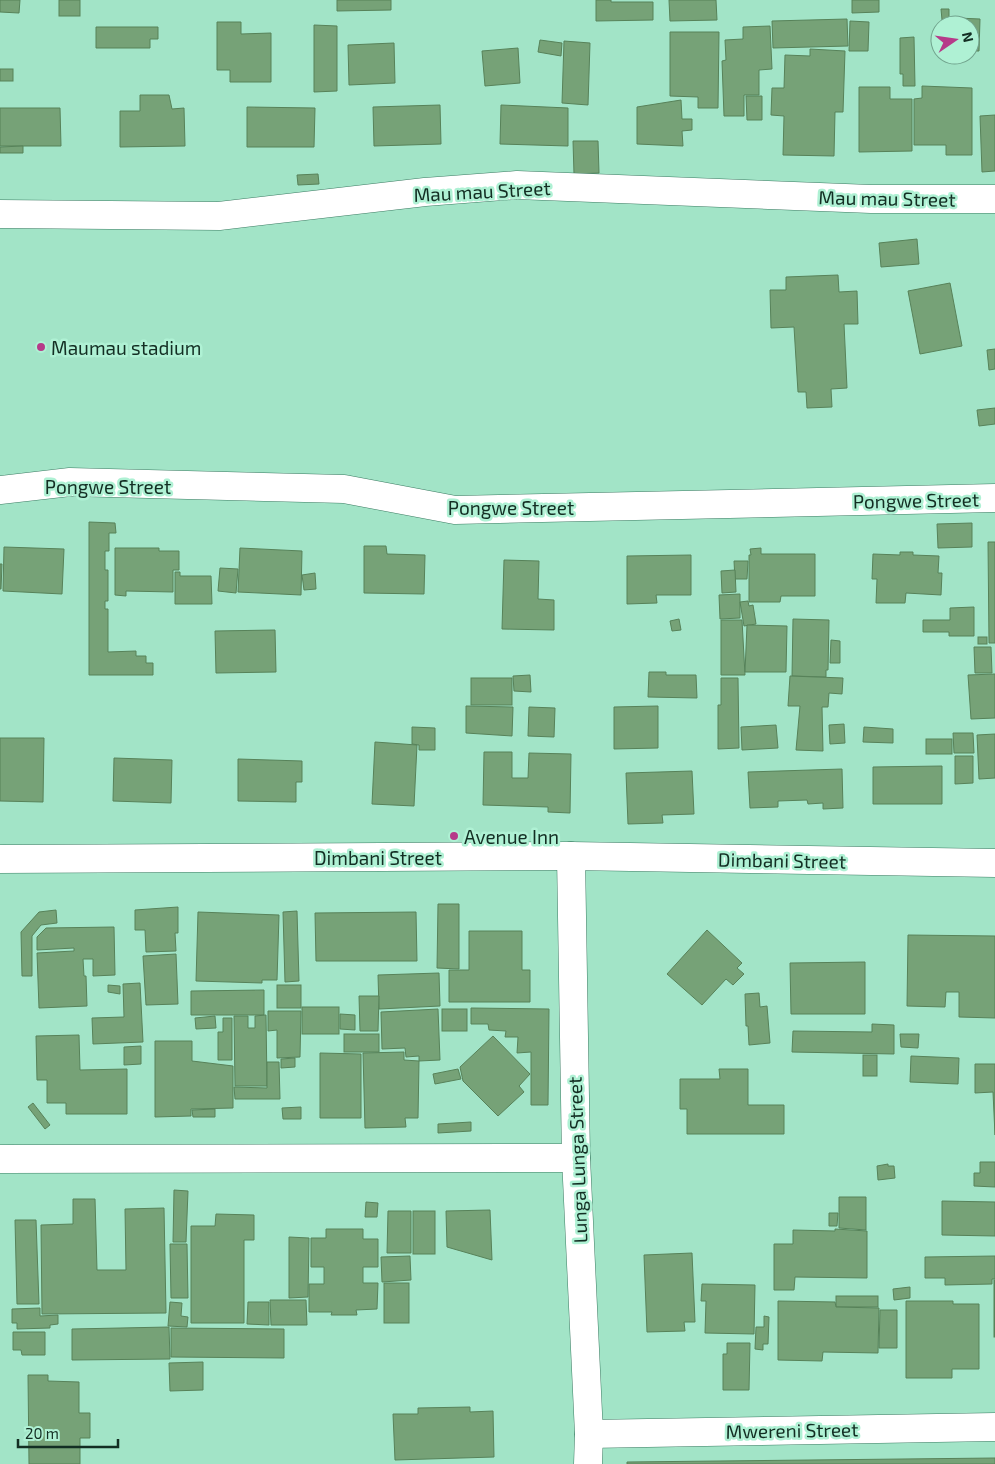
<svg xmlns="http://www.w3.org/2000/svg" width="995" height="1464" font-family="'Exo 2',sans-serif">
<rect width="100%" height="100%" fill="#a2e4c7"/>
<g fill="#76a277" stroke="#578259">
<path d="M0,0H20L19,13L0,12Z"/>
<rect x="59" y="0" width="21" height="16"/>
<path d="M337,0H391V10L337,11Z"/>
<path d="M596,0H611V2H653V20L596,21Z"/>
<path d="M669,0H716L717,20L670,21Z"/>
<path d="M852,0H879V12L852,13Z"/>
<path d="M941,9H949V20H942Z"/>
<path d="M957,18L980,19L979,51H970V25H957Z"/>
<path d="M847,19L848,46L773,48L772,21Z"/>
<path d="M850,21L869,22L868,51H849Z"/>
<path d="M217,22H241V34L271,33V82H230V70H217Z"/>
<path d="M314,25L337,26V91L314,92Z"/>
<path d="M770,26L772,69L759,70V95H744V116H724L722,61L726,60L725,40L743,39V27Z"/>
<path d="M96,27H158V39H150V48H96Z"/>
<path d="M670,32H719L718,108H698V97L670,96Z"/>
<path d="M914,37L915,86H903V74H900V38Z"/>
<path d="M540,40L562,43L561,56L538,52Z"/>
<path d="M564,41L590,43L588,105L562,103Z"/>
<path d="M394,43L395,83L349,85L348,45Z"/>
<path d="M518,48L520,83L485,86L482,51Z"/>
<path d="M810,49L845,51L843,112H835L834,156L783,155L784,116L771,115L772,88H784L785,55L810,56Z"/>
<rect x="0" y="69" width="13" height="12"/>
<path d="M922,86L972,88V155H946V145H914V99L922,98Z"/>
<path d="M859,87H890V99H912V151L859,152Z"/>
<path d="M140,95H169L172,109L184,108L185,146L120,147V111H140Z"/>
<path d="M746,96H762V120H747Z"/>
<path d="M681,100L682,119H692V130L682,131L683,146L637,144V107Z"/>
<path d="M440,105L441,144L374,146L373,107Z"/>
<path d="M501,105L568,108V146L500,144Z"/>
<path d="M247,107L315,108L314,147H247Z"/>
<path d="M0,108H60L61,146H0Z"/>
<path d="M995,115V171L982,172L980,116Z"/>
<path d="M573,141H598L599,173L574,174Z"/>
<path d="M23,146V153H0V147Z"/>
<path d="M318,174L319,184L298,185L297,175Z"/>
<path d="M917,239L919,264L881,267L879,243Z"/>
<path d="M838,275L839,292L857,291L858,324H844L847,388L831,389L832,407L807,408L806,392H798L794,327L771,328L770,290H786V277Z"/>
<path d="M950,283L962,346L920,354L908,291Z"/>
<path d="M995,349V369L989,370L987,350Z"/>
<path d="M995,408V424L979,426L977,410Z"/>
<path d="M89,522L115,523L116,533H109V551H105V570H108V601H105V609H108V652L136,651V656H146V663H153V675H89Z"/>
<path d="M972,523V547L938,548L937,524Z"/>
<path d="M988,542H995V643H989Z"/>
<path d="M364,546H386L387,554L425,555L424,594L364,593Z"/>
<path d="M4,547L64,549L62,594L3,591Z"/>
<path d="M115,548H159V551H179V570H173V592L126,591V596L115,595Z"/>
<path d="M240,548L302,551L301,595L238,592Z"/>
<path d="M761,548V554H815V596H781L780,602H749V555H751L750,549Z"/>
<path d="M900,552H913V555L939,556L938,573H942L941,595L906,593L905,603H876L877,579H872L873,554L900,555Z"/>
<path d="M691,555V595H656L657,603L627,604V556Z"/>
<path d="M504,560L539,561L538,599L554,600V630L502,629Z"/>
<path d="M734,561H748L747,579H735Z"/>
<path d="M0,564H2L1,589H0Z"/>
<path d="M220,568L238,569L236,593L218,591Z"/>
<path d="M735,570L736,592L722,593L721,571Z"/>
<path d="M175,572H180V576H211L212,604H175Z"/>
<path d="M315,573L316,589L304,590L302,575Z"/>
<path d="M740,594V618L720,619L719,595Z"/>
<path d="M748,601L749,606L753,605L756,624L744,626L740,602Z"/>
<path d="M974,607V636H949V632H923V620H950V608Z"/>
<path d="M679,619L681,630L672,631L670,621Z"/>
<path d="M793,619L829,620L828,670H826V677L792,676Z"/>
<path d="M721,620H742L745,675H721Z"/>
<path d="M747,625L787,626L786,672H745Z"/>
<path d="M275,630L276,672L216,673L215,631Z"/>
<rect x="978" y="637" width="9" height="7"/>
<path d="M831,640L840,641V663H830Z"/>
<path d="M974,647H991L992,673H975Z"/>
<path d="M649,672H666V675H696L697,698L648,697Z"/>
<path d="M995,674V718L971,719L968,675Z"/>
<path d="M530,675L531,692L514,691L513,676Z"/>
<path d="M790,676L843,678L842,694L829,693L828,707H822L823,751L796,750L800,706H788Z"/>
<rect x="471" y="678" width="41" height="27"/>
<path d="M721,678H738L739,748L718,749V705H721Z"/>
<path d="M466,706L513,707L512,736L466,733Z"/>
<path d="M658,706V748L614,749V707Z"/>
<path d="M529,707L555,708L554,737L528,736Z"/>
<path d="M844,724L845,743L830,744L829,725Z"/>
<path d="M776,725L778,748L742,750L741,727Z"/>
<path d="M412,727L435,728V750H419V745L412,744Z"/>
<path d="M864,727L893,729V743L863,742Z"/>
<path d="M953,733H973L974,753H954Z"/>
<path d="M995,734V778L979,779L977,735Z"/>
<path d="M0,738H44L43,802L0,801Z"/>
<rect x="926" y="739" width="26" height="15"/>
<path d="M375,742L417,745L414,806L372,804Z"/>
<path d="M484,752H512V778H528L529,753L571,754L570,813L548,812V807L483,805Z"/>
<path d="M955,756H973V783L955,784Z"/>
<path d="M114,758L172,760L171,803L113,801Z"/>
<path d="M238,759L302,761V782H296V802L238,801Z"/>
<path d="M942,766V804H873V767Z"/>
<path d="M842,769L843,808L823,809V803L808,804L807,800L778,801V807L750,808L748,772Z"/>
<path d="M692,771L694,814L662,815L663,823L628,824L626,773Z"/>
<path d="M438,904H459V969L437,968Z"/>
<path d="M178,907V933H175L176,951L146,952L145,930H135V910Z"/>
<path d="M56,910L57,923L41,925L32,936V976H22L21,932L39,912Z"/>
<path d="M297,911L299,981L285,982L283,912Z"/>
<path d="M198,912L279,915L277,980H262V983L196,981Z"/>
<path d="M416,912L417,961H316L315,913Z"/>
<path d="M114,927L115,975L93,976V959H83L84,976H86L87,1006L39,1008L37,953L74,951V948L37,950V937L46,928Z"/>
<path d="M707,930L742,963L737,968L744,974L733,985L726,979L702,1005L667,974Z"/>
<path d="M469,931H522V970H530V1002H449V970H469Z"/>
<path d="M908,935L995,936V1018L959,1017V992H946L945,1007L907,1006Z"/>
<path d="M176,954L178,1004L146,1005L143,956Z"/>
<path d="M865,962V1014H791L790,963Z"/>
<path d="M439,973L440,1006L379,1009L378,975Z"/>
<path d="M140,983L143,1042L93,1044L92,1018L124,1017L123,984Z"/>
<path d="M108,985L120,986V994L108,992Z"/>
<rect x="277" y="985" width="24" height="23"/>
<path d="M264,990V1015H191V991Z"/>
<path d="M759,993L760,1007L767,1006L770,1043L749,1045L748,1026H746L745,994Z"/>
<path d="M359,996H379L378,1031H360Z"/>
<rect x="302" y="1007" width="37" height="27"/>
<path d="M471,1008L549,1009L548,1105H531V1052L517,1053L518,1037H505L506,1031L489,1030L488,1024H471Z"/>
<path d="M438,1009L440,1060L419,1061V1056L406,1057L405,1048L382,1049L381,1012Z"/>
<rect x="442" y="1009" width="25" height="22"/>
<path d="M268,1011H301L300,1057L277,1058V1030L268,1031Z"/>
<path d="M340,1014L355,1015V1030L340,1029Z"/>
<path d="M266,1015L267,1086H235L234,1016H248V1028H255V1016Z"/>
<path d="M215,1016L216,1028L196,1029L195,1018Z"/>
<path d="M223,1018H232V1060H218V1032H223Z"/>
<path d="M872,1024L894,1025V1054L792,1052L793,1031L872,1032Z"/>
<rect x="344" y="1034" width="35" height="18"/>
<path d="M900,1034H919L918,1048L901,1047Z"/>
<path d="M79,1035L80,1070L127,1069V1114H66V1103H47V1080H37L36,1036Z"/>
<path d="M493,1036L530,1074L519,1086L524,1092L498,1116L463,1081L460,1067Z"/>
<path d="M155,1041H192V1061L233,1066V1108L191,1109V1116L155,1117Z"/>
<path d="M141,1046V1064L124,1065V1047Z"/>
<path d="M404,1052V1060L419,1061L418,1118H405L406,1127L365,1128L363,1053Z"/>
<path d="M320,1053L361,1054V1118H320Z"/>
<rect x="863" y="1055" width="14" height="21"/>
<path d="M911,1056L959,1058L958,1084L910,1082Z"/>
<path d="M295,1058V1067L281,1068V1059Z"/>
<path d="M267,1062H279L280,1099H235L234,1087L267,1088Z"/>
<path d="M975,1064H995V1135L993,1092L975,1093Z"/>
<path d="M458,1069L461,1079L435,1084L433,1074Z"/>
<path d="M719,1069H748V1105H784V1134H687V1109H680V1079H720Z"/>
<path d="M33,1103L50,1125L45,1129L28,1107Z"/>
<path d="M301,1107V1119H283L282,1108Z"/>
<path d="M215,1109V1117H193L192,1110Z"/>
<path d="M471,1122V1131L438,1133V1124Z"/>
<path d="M980,1162H995V1187L974,1186V1173H980Z"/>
<path d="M888,1164V1166H894L895,1178L878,1180L877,1166Z"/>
<path d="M174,1190L188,1191L186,1242H173Z"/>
<path d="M839,1197H866V1230L839,1228Z"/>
<path d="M73,1199H95L97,1270H126L125,1209L164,1208L166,1313L42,1314L41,1225L73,1224Z"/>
<path d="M942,1201L995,1202V1236L942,1235Z"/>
<path d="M366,1202L378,1203L377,1217H365Z"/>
<path d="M490,1210L492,1260L447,1247L446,1211Z"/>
<path d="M388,1211H411V1253H387Z"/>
<rect x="413" y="1211" width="22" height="43"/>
<path d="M829,1213H838L837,1226H829Z"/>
<path d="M216,1214L254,1215V1240H244V1323H191V1226H215Z"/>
<path d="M15,1220H36L39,1304H17Z"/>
<path d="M326,1229H363V1239H378V1267H363V1283H378L377,1309L356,1310L357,1315H331L332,1312H309V1284H324V1267H311V1238H326Z"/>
<path d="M835,1229L867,1231V1278L795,1277L794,1290H774V1244H793V1230L835,1231Z"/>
<path d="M289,1237L309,1238L308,1297L289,1298Z"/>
<path d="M170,1244H187L188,1298H171Z"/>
<path d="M692,1253L695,1322H684L685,1331L647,1332L644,1255Z"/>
<path d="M410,1256L411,1280L382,1282L381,1257Z"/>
<path d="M995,1256V1279H992V1284L945,1285V1278H925V1257Z"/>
<rect x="994" y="1280" width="1" height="57"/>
<rect x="384" y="1283" width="25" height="40"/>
<path d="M702,1284L755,1285L754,1334L705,1333L706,1301H701Z"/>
<path d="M910,1287V1298L894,1300L893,1289Z"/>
<rect x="836" y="1296" width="42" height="11"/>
<path d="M270,1300H306L307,1325H271Z"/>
<path d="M778,1301L835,1302L836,1307L879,1308L878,1353L823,1352L822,1361L778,1360Z"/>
<path d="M906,1301H953V1304H979V1369H952V1378H906Z"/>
<path d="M170,1302L182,1303L181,1316L188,1317L187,1327L168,1326Z"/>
<path d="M248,1302H269V1325L247,1324Z"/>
<path d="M40,1308V1316L58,1315V1324L50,1325V1328L17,1329V1323H12V1309Z"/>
<path d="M880,1310H897V1348H879Z"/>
<path d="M764,1316L769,1317L768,1344H763V1350L755,1349L756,1327H764Z"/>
<path d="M169,1327L170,1359L72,1360V1329Z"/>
<path d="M171,1328L284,1329V1358L171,1357Z"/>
<path d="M13,1332H45V1355H22L21,1350H13Z"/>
<path d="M727,1343H750L749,1390H723V1354H727Z"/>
<path d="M203,1362V1390L170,1391L169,1363Z"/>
<path d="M28,1375H48V1381L79,1382V1413H90V1438H80V1464H29Z"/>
<path d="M470,1407V1412L493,1411L494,1457L395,1460L393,1414H418V1408Z"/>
<path d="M995,1458V1464H627V1462Z"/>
</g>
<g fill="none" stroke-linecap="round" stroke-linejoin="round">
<defs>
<g id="street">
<path d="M0,214L219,216L425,192L517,185L871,199H995"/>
<path d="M0,490L70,482L344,489L455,510L995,498"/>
<path d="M571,856L576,1158L589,1434L588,1464"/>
<path d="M0,859L571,856L995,863"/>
<path d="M0,1159L576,1158"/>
<path d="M589,1434L995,1427"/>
</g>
</defs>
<use href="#street" stroke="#3c7c63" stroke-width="29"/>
<use href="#street" stroke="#fff" stroke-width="28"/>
</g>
<g fill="#b63a89" stroke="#aff1d4" stroke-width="2">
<circle cx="41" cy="347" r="5"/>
<circle cx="454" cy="836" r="5"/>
</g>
<g text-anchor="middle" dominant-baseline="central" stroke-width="5" stroke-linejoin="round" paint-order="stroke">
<g font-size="19" fill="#132e23" stroke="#aff1d4">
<text transform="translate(482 191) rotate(-3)">Mau mau Street</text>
<text transform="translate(887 198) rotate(1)">Mau mau Street</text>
<text x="108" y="486">Pongwe Street</text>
<text transform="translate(916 500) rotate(-1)">Pongwe Street</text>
<text x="511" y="507">Pongwe Street</text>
<text x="378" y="857">Dimbani Street</text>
<text transform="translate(782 860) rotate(1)">Dimbani Street</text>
<text transform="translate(577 1160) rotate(-92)">Lunga Lunga Street</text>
<text transform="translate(792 1430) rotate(-1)">Mwereni Street</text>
</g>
<g font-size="19" fill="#132e23" stroke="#aff1d4" text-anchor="start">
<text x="51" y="347">Maumau stadium</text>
<text x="464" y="836">Avenue Inn</text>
</g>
</g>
<g transform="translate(955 40) rotate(77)"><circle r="24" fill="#aff1d4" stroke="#71a38d"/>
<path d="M0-4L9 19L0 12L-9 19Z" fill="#b63a89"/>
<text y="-8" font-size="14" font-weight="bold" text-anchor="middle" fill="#132e23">N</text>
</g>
<path d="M18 1439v8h100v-8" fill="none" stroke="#132e23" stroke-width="2.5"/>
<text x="25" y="1439" font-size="15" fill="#132e23" stroke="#aff1d4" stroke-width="4" paint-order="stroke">20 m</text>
</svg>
